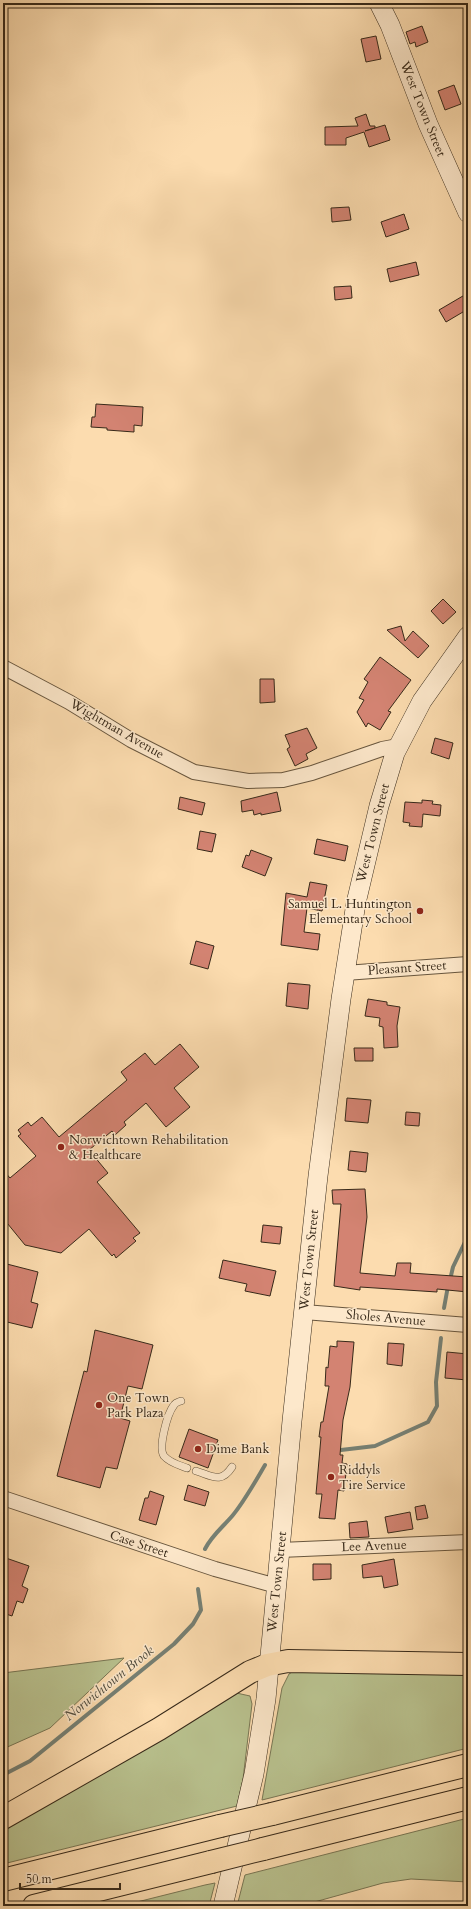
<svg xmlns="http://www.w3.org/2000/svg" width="471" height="1909" font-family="Cardo,serif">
<rect width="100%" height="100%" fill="#fcdcaf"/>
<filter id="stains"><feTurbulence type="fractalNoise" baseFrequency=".005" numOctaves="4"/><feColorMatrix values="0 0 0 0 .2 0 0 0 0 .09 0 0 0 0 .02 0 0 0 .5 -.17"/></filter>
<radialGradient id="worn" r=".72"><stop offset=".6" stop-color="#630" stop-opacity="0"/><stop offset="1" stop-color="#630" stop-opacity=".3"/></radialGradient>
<g fill="#b9c28f" stroke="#787654">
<path d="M124,1658L50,1728L3,1749V1673Z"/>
<path d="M294,1671L468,1672V1748L262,1800L282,1688L289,1674Z"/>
<path d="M232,1692L250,1696L252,1704L243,1779L237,1806L3,1864V1827Z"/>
<path d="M468,1818V1882L411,1879L383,1883L300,1906H237L245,1875Z"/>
<path d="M215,1883L209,1906H121L205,1885Z"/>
</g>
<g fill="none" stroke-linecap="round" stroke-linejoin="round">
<g stroke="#768074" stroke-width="4">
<path d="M450,1280L453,1267L465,1242L468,1217"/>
<path d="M444,1308L448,1286"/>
<path d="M341,1450L375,1446L428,1422L437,1406L436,1382L441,1338"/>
<path d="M205,1549C212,1535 223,1527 233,1515C245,1500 255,1482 265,1465"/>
<path d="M3,1775L30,1761L174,1644L193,1624L201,1610L198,1589"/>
</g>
</g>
<g fill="#d38372" stroke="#372919">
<path d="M422,26L428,42L416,47L415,42L410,44L406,32Z"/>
<path d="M376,36L381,59L366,62L361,39Z"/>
<path d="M454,85L461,104L445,110L438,91Z"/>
<path d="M366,114L370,126H375V128L365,131L385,125L390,140L369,147L364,132L346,138V145H325V127L358,126L355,118Z"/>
<path d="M349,207L351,220L332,222L331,208Z"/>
<path d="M404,214L409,229L386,237L381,222Z"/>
<path d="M416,262L419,275L390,282L387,269Z"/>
<path d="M351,286L352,298L335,300L334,287Z"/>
<path d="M468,293V309L446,322L439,310Z"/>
<path d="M96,404L143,407L142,426L134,425V432L107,430V428L91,427L92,417H95Z"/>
<path d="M443,599L456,612L443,624L431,611Z"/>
<path d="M401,626L405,641L413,631L429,646L418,658L387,630Z"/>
<path d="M380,657L411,680L388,711L391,712L380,730L368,723L366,727L357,712L364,700L359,698L368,682L364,679Z"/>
<path d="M260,679H274L275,702L260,703Z"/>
<path d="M307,728L317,748L306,754L308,759L295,766L287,749L290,747L285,735Z"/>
<path d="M435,738L453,743L449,759L431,753Z"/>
<path d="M277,792L281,811L261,815V813L254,815L253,810L242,812L241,801Z"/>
<path d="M180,797L205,803L202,815L178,809Z"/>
<path d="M422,800L433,801L432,804L441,805L440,816L423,814L422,827L409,826L410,823L403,822L405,802L422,803Z"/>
<path d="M200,831L216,834L212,852L197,849Z"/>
<path d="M317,839L348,846L345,861L314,854Z"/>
<path d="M251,850L272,858L265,876L242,867L246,855L249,856Z"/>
<path d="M310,882L327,885L322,911L307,908L304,932L320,934L318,950L281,945L286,893L307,897Z"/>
<path d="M196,941L214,946L208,969L190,964Z"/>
<path d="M288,983L310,985L308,1009L286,1006Z"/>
<path d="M368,999L387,1002V1005L400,1007L397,1026L398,1047L384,1048L383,1027L379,1026L380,1018L365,1016Z"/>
<path d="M180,1044L199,1067L174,1088L190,1107L166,1127L146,1103L124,1122L126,1125L115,1135L112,1131L89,1150L108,1173L97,1182L140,1233L133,1238L136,1241L116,1258L114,1254L112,1256L89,1229L61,1253L25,1245L3,1218V1170L10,1178L36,1156L18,1136L21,1134L18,1130L28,1122L31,1126L42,1117L59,1137L127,1080L121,1072L145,1053L155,1065Z"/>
<path d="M354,1048H373V1061H355Z"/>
<path d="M347,1098L371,1100L368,1123L345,1121Z"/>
<path d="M406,1112L420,1113L419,1126L405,1125Z"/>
<path d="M350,1151L368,1153L366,1172L348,1170Z"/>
<path d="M365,1189L367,1217L360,1273L395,1276L397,1263H411L410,1273L468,1277V1292L437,1289V1292L360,1287V1290L334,1286L341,1204H333L332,1190Z"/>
<path d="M263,1225L282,1227L280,1244L261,1242Z"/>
<path d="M223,1260L276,1271L270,1296L245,1291L247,1284L219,1278Z"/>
<path d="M3,1263L38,1272L31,1302L38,1304L32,1328L3,1321Z"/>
<path d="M95,1330L153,1345L142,1389L128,1386L120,1418L130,1421L117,1469L106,1467L100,1488L57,1476L84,1371L87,1372Z"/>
<path d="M337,1341L354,1342L350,1387L343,1420L340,1455H343L342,1463L347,1464L344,1491L338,1490L335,1519L319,1518L322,1494H316L321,1437H319L321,1422H323L329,1386H325L326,1367L328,1368L330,1346L337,1347Z"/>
<path d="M388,1343L404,1344L402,1366L387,1364Z"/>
<path d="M447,1352L468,1354L467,1380L445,1378Z"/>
<path d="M189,1429L218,1440L208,1468L179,1457Z"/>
<path d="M188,1485L209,1492L205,1506L184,1500Z"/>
<path d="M150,1491L164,1496L156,1525L139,1520L145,1498H148Z"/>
<path d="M425,1505L428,1518L417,1520L415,1507Z"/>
<path d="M410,1512L413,1529L388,1533L385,1517Z"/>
<path d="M367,1521L369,1537L350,1538L349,1523Z"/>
<path d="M3,1557L29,1566L22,1586L28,1589L23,1603L17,1601L12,1616L3,1613Z"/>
<path d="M394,1559L398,1585L384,1588L382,1576L363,1578L362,1565Z"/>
<path d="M313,1564H331V1579L313,1580Z"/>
</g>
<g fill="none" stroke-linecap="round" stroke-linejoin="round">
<defs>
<g id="service">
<path d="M181,1401C178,1402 176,1402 174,1405C167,1414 158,1448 164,1456C170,1463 179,1465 187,1468"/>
<path d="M196,1471C212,1476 221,1484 232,1467"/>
</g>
<g id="minor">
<path d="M3,667L69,702L131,740L194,772L248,781L283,780L312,773L382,749L398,746"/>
<path d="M345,973L468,964"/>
<path d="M304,1312L468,1325"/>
<path d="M3,1498L215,1569L277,1586"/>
<path d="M280,1550L468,1542"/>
</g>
<g id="secondary">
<path d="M379,3L390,25L428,124L468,213"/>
<path d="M223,1906L254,1774L266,1699L292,1421L318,1176L341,999L356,903L379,806L395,753L422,701L468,636"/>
</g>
<g id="motorway">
<path d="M272,1814L468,1765"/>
<path d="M3,1818L159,1729L250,1672L267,1665L288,1661L468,1664"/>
<path d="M263,1849L468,1798"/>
<path d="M3,1880L220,1826"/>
<path d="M34,1906L211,1862"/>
</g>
</defs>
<use href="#service" stroke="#68563e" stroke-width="8"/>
<use href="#minor" stroke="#68563e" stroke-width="16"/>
<use href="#secondary" stroke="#372919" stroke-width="20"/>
<use href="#motorway" stroke="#372919" stroke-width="24"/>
<use href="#service" stroke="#fde8cb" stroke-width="7"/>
<use href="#minor" stroke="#fde8cb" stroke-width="14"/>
<use href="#secondary" stroke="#fde8cb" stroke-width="19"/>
<use href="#motorway" stroke="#fcdcaf" stroke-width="22"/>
<defs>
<g id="motorway-bridge">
<path d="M220,1826L272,1814"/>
<path d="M211,1862L263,1849"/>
</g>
</defs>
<use href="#motorway-bridge" stroke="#372919" stroke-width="24" stroke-linecap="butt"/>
<use href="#motorway-bridge" stroke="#fcdcaf" stroke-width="22"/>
</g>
<g fill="#8f2418" stroke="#fde8cb" stroke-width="1.5">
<circle cx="420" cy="911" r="4"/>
<circle cx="61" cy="1147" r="4"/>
<circle cx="99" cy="1405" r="4"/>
<circle cx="198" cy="1449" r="4"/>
<circle cx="331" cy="1477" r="4"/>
</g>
<g text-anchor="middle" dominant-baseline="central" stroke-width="3" stroke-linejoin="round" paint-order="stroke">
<g font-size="13" fill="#372919" stroke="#fde8cb">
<text transform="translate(423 109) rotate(68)">West Town Street</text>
<text transform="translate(117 729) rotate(30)">Wightman Avenue</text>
<text transform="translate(373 833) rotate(-76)">West Town Street</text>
<text transform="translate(407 968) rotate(-4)">Pleasant Street</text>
<text transform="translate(309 1260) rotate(-84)">West Town Street</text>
<text transform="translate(386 1318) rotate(5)">Sholes Avenue</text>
<text transform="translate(139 1544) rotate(18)">Case Street</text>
<text transform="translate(374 1546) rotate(-2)">Lee Avenue</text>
<text transform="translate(277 1582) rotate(-84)">West Town Street</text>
</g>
<g font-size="13" fill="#372919" stroke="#fde8cb" text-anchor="start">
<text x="412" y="904" text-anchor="end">Samuel L. Huntington<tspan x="412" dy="15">Elementary School</tspan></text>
<text x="69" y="1140">Norwichtown Rehabilitation<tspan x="69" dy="15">&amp; Healthcare</tspan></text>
<text x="107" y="1398">One Town<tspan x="107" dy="15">Park Plaza</tspan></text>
<text x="206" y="1449">Dime Bank</text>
<text x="339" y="1470">Riddyls<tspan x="339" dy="15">Tire Service</tspan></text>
</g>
<g font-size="14" font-style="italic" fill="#514d3f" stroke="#fde8cb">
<text transform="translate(109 1683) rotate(-39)">Norwichtown Brook</text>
</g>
</g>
<rect width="471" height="1909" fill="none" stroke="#fcdcaf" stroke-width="16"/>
<rect x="4" y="4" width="463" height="1901" fill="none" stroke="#372919" stroke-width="2"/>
<rect x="8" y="8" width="455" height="1893" fill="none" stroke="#372919"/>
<path d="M20 1883v6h100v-6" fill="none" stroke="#372919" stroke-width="2"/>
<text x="26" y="1883" font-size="12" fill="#372919" stroke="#fde8cb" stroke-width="3" paint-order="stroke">50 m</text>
<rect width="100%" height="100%" filter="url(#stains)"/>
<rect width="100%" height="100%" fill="url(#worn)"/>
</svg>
